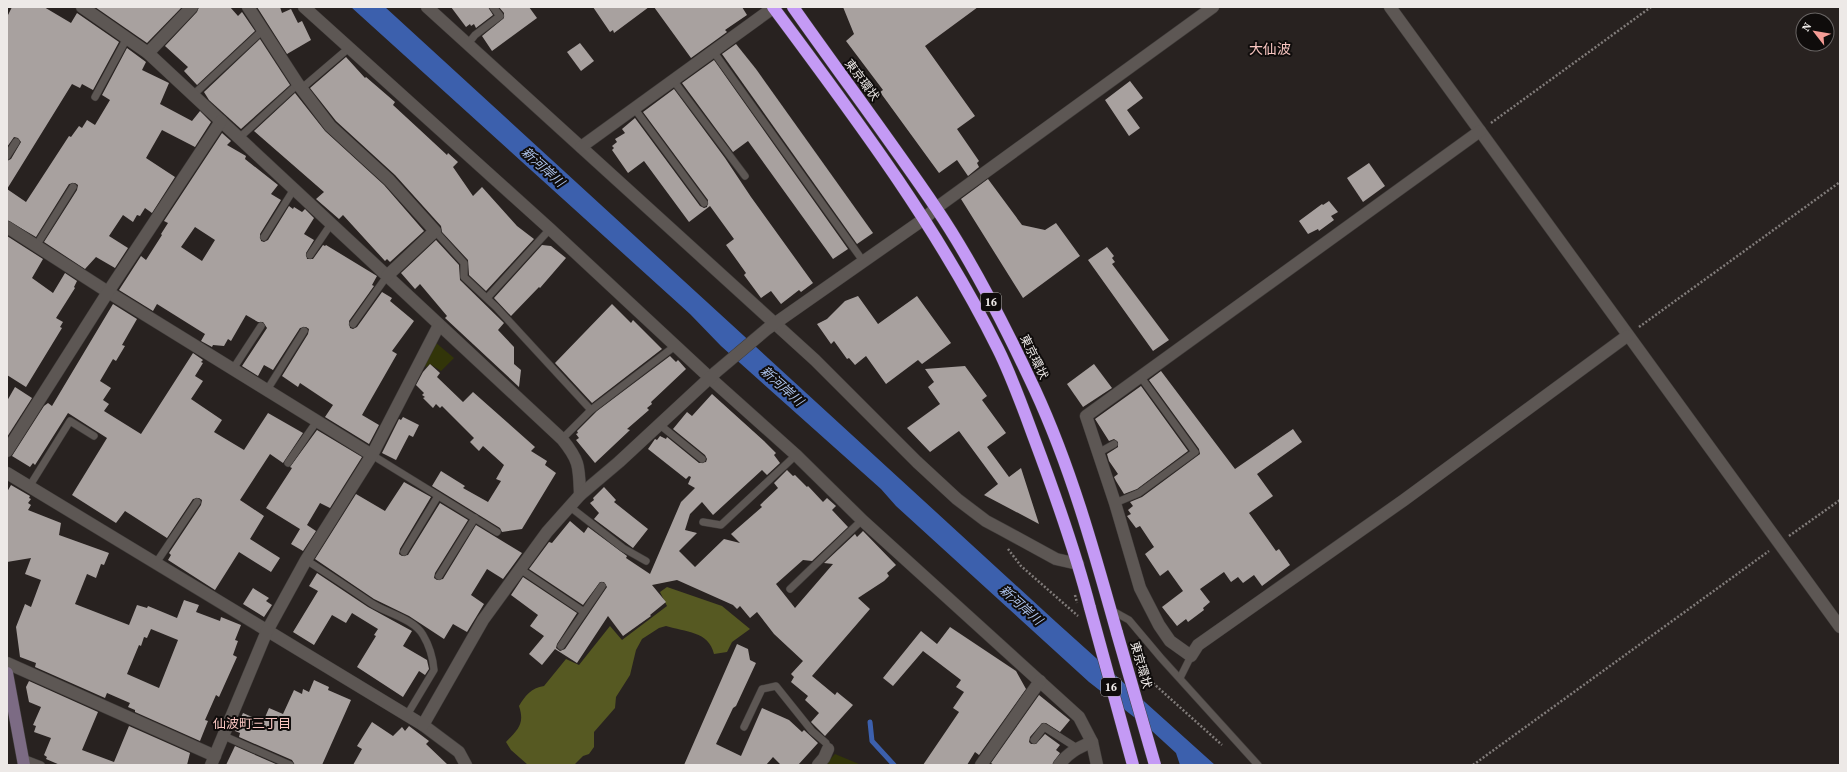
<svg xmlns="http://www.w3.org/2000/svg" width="1847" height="772" font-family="'Source Serif 4','Noto Sans JP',serif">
<rect width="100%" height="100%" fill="#282220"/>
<g fill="#323509">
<path d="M435,342L454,358L441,371L430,364L426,367L423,363Z"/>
<path d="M835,754L859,764V765H825Z"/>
</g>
<path fill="#565922" d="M667,587L722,606L750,629L732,642L727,652L714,654C709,631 685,632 666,626L659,628L642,639L636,650L630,675L616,697L615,708L594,732V747L589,754L583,756L574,765H528L511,750L506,742C518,729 525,724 519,706C525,696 531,688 544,686L566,659L579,665L610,626L622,640L667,606L660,592Z"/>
<path fill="#3c60ad" d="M351,7H385L1056,622L1215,765H1180L1176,753L1152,731L1089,682L896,506L881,489L721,346L690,314Z"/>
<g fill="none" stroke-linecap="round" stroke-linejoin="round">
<path stroke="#3c60ad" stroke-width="5" d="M870,722L872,741L894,765"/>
</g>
<g fill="#a8a19f" fill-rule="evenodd">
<path d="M12,7H44L71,23L77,13L119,42L93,90L82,84L80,88L72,84L7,189L26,202L69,136L71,137L79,126L82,128L87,120L95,125L110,100L102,95L127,48L146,62L142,70L169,83L160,104L192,121L200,111L211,122L195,147L162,130L146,158L175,177L152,213L145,208L140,216L137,215L133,222L123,215L109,236L128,248L115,268L96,257L85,269L44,242L77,190L78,185L75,183L69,184L36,237L7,220V161L11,159L21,142L18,138L14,137L7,147V17Z"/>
<path d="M95,7H182L147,43Z"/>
<path d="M199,7H230L238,16L242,12L255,31L197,85L184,71L188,67L165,46L197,12Z"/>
<path d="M257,7H280L282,13L291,9L298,23L302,21L311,40L287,54Z"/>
<path d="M451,7H488L493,15L476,28L474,24L471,26L470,24L466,27Z"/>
<path d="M499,7H529L537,18L492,51L482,36L504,18V13Z"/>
<path d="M593,7H649L614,33L613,30L610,32Z"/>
<path d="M654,7H742L747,15L725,30L727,32L691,58Z"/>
<path d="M843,7H978L925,46L975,116L957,129L979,161L977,163L979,167L968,176L957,160L939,173L880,92L883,90L846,41L854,34Z"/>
<path d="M260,39L290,85L241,129L209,100L204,92Z"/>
<path d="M580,43L594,61L581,71L567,52Z"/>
<path d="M736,44L756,69L873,233L857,244L722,54Z"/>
<path d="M346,57L365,78L366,77L395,102L393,105L419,129L447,155L448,153L458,162L453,167L473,196L482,187L517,226L534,239L486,291L469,275L468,260L442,232L441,226L395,175L336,121L310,88Z"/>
<path d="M714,60L848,249L833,259L748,141L733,152L682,83Z"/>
<path d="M1130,81L1143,98L1127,110L1140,128L1129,136L1105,100Z"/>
<path d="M674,89L725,158L751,197L813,283L801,292L799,290L781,304L771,291L761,298L744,275L746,273L726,245L734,239L710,206L689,222L644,161L628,173L612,150L614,148L612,146L617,142L615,139L625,133L622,129L635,118L700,206L704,208L707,207L708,200L643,112Z"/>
<path d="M295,93L325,131L384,185L424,231L390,262L387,259L385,261L343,215L339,219L316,199L324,192L254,131Z"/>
<path d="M222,133L231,141L227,145L246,156L245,159L278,185L271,194L281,200L260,234L261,241L264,242L268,240L289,206L293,209L294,207L302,212L305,209L314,218L304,234L314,240L306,253L307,259H313L323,245L325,246L326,245L377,276L372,285L374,286L349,321L350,328L353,329L357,327L382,292L392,298L390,301L414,321L392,351L397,354L362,415L379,425L369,444L325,417L333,405L300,383L298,387L282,376L308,334L309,329L306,327L300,328L273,370L264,365L258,376L242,366L267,328L263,322H258L246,315L231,341L228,339L224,346L213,345L212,347L201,341L205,334L157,304L153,311L119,290L141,256L146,260L162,235L161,234L168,223L164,221ZM195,227L215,240L202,261L181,247Z"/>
<path d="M1369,163L1385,186L1363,202L1347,178Z"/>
<path d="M988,179L1022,225L1045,230L1056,223L1080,256L1023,298L961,199Z"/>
<path d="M1329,201L1338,212L1331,216L1334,220L1319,231L1318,229L1308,234L1299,221L1322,204L1323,205Z"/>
<path d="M7,236L43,259L32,278L53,293L65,273L77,281L74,287L75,288L56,318L63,322L60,327L62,328L26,387L7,375Z"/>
<path d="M436,240L459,265L460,280L504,323L498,330L514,347V364L521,370L519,387L445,318L447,316L420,284L415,289L401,273Z"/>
<path d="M542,245L551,246L566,258L540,288L539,287L511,316L494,298Z"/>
<path d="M1107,247L1114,256L1112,258L1115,262L1112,264L1169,340L1153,351L1088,260Z"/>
<path d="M858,296L878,324L917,296L951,343L922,364L918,360L886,384L866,356L855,365L849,358L847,359L834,341L831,344L817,324L827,319L845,301Z"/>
<path d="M113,304L137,319L122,345L125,346L116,361L113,359L100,381L111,388L103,400L109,404L104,411L141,434L193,353L203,360L201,362L203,363L195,376L203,381L191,399L222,420L214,432L244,450L268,413L303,433L283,463L270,454L240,500L264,516L250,539L280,558L271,572L239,552L215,590L168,560L171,555L169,553L201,505L202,500L199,498L193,499L167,538L125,511L116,523L72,495L107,438L68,413L35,465L33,463L30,467L12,456L44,406L48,403L52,406Z"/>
<path d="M612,304L631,323L633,320L662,349L592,403L555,363Z"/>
<path d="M670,356L676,362L678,360L686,369L651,402L652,404L647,408L649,410L627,429L630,430L595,463L576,440L579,438L576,434L578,433L577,431L597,411Z"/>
<path d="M430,364L440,373L437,377L463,402L473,392L535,447L531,451L547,461L545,465L556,473L522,529L502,532L500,528L432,486L441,471L465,486L463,488L488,502L501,481L496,479L504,465L483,446L479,451L470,442L474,438L442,406L440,408L436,404L433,408L423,398L425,397L422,395L424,393L416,385L423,372Z"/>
<path d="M1094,364L1112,388L1083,407L1067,384Z"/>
<path d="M965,366L987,396L982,400L1006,433L987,447L1009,477L1021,468L1039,524L984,495L998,484L959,431L930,452L907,428L940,404L928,387L934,382L925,369Z"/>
<path d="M1161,371L1235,469L1293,429L1302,442L1257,474L1273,496L1249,513L1276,551L1279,549L1290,565L1262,586L1254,575L1243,583L1238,577L1231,582L1224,572L1200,589L1210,602L1203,608L1204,610L1188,622L1186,619L1177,626L1162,607L1183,591L1168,570L1160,576L1145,554L1154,547L1140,526L1136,528L1127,516L1131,514L1128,510L1133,506L1130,502L1142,497L1200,454L1199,449L1149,380Z"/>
<path d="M1141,386L1188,451L1137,489L1124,494L1116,481L1114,477L1118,474L1109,461L1107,454L1118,447V442L1114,439L1109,441L1095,419Z"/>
<path d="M15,387L32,398L7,437V401Z"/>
<path d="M712,394L764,441L776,453L774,455L780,463L767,475L762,470L713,515L702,502L690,514L685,530L697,533L679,551L695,567L724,539L740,543L731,534L762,507L760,505L778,488L774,483L787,470L793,476L795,475L807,487L808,486L823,502L827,498L836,506L832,510L848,527L812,561L803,560L776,584L795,608L833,564L824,563L855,534L857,537L863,531L896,565L887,573L889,576L884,581L858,598L870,609L812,676L835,695L837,692L853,705L825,736L811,722L819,713L805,700L808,696L791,682L794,677L791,674L803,661L774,634L757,612L750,618L740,606L737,609L733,605L677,580L652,585L666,602L650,615L651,616L623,636L608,616L577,663L555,649L542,665L529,654L544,636L530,626L538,615L511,595L523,577L577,613L557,644L556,648L560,651L565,649L607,587L604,582H600L583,605L529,569L549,542L552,543L570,521L584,533L588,527L627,556L626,558L650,574L681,502L695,488L688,484L691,477L689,476L686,479L648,449L655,439L657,440L660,436L666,439L667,437L699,463L706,462L707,459L705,455L673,429L687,412L692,416Z"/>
<path d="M403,417L419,425L413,437L409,435L396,460L382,453L399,419L401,420Z"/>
<path d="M317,430L362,457L330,508L320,503L307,525L316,531L303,551L291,544L300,529L266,508L292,468L290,467Z"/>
<path d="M404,482L431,497L400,549L399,554L402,556L408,555L440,503L468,520L435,573L434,578L437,580L443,579L476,525L522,553L503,579L487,569L471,595L484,604L467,632L453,624L444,639L409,616L374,599L315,559L356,494L385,511Z"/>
<path d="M11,485L30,496L29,498L31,499L28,503L31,505L28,510L61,523L59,535L109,553L104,565L101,564L96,578L87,574L75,604L129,625L137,605L147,608L148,606L177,618L184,600L199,605L196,612L220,621L221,617L241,625L235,640L238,641L233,655L237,657L219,697L216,695L205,720L208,721L200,741L135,712V710L128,707L130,703L107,693L105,698L35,667L36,663L20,657L16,627L25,604L31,607L41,580L25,574L31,558L7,562V492ZM151,629L178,640L159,688L127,674L139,645L141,646L144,637L147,638Z"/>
<path d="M604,487L616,500L614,502L648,529L633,548L594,519L599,513L590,503L594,500L593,498Z"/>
<path d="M317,573L368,607L412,631L403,646L427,660L429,669L425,675L419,671L403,697L357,667L376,636L374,635L378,629L352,613L346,623L332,615L314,645L293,632L318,591L309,586Z"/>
<path d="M253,588L269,598L266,601L272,605L264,617L243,604Z"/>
<path d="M950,627L1016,671L1026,689L979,755L975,752L967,765H923L959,712L953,708L964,692L956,687L961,680L923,651L893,686L883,678L921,631L937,644Z"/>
<path d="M737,644L748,649L750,660L756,663L736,706L733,708L716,744L741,756L762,708L789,720L802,732L804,730L818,743L798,765H781L773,757L766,765H684Z"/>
<path d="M314,680L329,687L328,690L351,700L322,765H295L292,760L239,737L240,733L235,731L243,713L263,722L269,708L283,714L294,690L302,694L303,689L309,692Z"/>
<path d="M29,681L98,712L82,750L114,762L129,726L190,753L187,765H60L46,759L47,757L44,755L51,738L34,732L36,726L33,725L41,707L29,702L26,687Z"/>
<path d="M1039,695L1070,720L1060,732L1046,723H1042L1030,737L1029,742L1031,744H1036L1045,734L1060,745L1056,750L1060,753L1052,765H994L991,763Z"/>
<path d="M372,722L393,736L402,727L405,731L409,726L429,741L426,744L448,765H353L362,749L357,746Z"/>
<path d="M235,746L278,765H226Z"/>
</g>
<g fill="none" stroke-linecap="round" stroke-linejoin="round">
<defs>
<g id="lane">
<path d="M467,45L475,35L500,16L493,7"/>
<path d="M713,51L863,261"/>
<path d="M673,80L745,176"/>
<path d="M302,88L350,47"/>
<path d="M193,95L263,30"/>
<path d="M95,97L127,38"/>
<path d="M634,108L704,203"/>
<path d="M239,138L298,84"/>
<path d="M7,156L16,142"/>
<path d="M435,231L464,263V277L496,307L591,410"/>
<path d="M264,237L294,189"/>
<path d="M36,246L73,187"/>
<path d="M310,255L331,224"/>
<path d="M487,298L550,229"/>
<path d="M353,324L387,276"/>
<path d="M233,369L261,326"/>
<path d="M267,390L304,331"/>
<path d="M660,425L702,459"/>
<path d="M562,439L591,410L675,346"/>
<path d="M1098,453L1114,444"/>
<path d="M372,455L497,532"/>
<path d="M288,463L317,421"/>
<path d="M29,487L70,421L94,436"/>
<path d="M1115,503L1139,493L1195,452L1140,376"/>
<path d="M569,506L623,548L646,561"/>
<path d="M703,522L721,525L796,455"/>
<path d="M404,552L438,496"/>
<path d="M306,560C328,574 349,588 371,603C386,613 414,619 423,635C429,645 433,659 434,670L407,715"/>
<path d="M156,563L197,502"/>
<path d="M520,569L584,612"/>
<path d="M439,576L475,518"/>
<path d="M790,589L862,520"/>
<path d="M1111,610L1129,620L1161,658L1258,765"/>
<path d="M561,646L602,586"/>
<path d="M1180,678L1191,656"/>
<path d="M744,727L762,689L776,686L812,731L826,743L828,749"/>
<path d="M224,736L290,765"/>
<path d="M1034,740L1044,727L1077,748"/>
<path d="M23,758L41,765"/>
</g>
<g id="street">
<path d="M82,7L148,53L562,439C580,461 579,467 580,495"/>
<path d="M248,7L298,84L330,126L389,180L435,231L387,276"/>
<path d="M304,7L550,229L710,378L796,455L862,520L1079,717L1092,742L1097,765"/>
<path d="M427,7L815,360L917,462L957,499L986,521L1001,529L1056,559L1078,564"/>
<path d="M1390,7L1840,627"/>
<path d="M148,53L192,7"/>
<path d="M1480,131L1086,416L1115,503L1140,588L1159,625L1170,641L1191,656L1198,645L1404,500L1627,336"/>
<path d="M581,147L773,8"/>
<path d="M7,227L108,292L372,455"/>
<path d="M7,451L108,292L221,121"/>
<path d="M7,473L423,725L459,752L466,765"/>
<path d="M7,663L215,756"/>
<path d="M423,725L483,620L547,532L580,495L619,462L716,372L767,329L924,219L936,208L1213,7"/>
<path d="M211,765L267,631L306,560L372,455L439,325"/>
<path d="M818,765L824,758L828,749"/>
<path d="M981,765L1040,681"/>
<path d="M1059,765C1068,753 1077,748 1092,742"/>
</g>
<path id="secondary" d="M7,673L24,765"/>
<g id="highway">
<path d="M773,7C854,116 937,226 998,349C1012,377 1023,408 1034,438C1055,494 1075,550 1090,608"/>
<path d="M793,7C840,74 890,140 936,208C974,264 1006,328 1035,390C1071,468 1094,551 1117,633"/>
</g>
</defs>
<use href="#lane" stroke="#413d3b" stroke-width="8"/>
<use href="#street" stroke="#413d3b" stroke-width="13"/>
<use href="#secondary" stroke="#413d3b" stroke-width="13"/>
<use href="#highway" stroke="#413d3b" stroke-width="13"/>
<g stroke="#817c7a" stroke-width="2.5" stroke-dasharray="2 2" stroke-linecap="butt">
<path d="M1491,123L1651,7"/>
<path d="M1639,327L1840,182"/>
<path d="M1789,536L1840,500"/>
<path d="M1008,549L1021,566L1078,616"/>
<path d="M1144,675L1222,745"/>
<path d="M1473,765L1769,551"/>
</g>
<use href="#lane" stroke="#5d5754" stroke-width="7"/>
<use href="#street" stroke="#5d5754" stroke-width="12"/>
<use href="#secondary" stroke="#7c6b84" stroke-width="12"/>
<use href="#highway" stroke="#c49af5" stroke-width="12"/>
<defs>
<g id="highway-bridge">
<path d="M1090,608L1133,765"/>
<path d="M1117,633L1155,765"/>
</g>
</defs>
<use href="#highway-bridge" stroke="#413d3b" stroke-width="13" stroke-linecap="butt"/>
<path stroke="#817c7a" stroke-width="2.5" stroke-dasharray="2 2" stroke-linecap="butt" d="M1075,595L1077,603"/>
<use href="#highway-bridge" stroke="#c49af5" stroke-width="12"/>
</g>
<g text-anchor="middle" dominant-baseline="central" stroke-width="4" stroke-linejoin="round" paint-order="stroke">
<g fill="#0f0c0b" stroke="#aaa7a5" stroke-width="1">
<rect x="981" y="293" width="20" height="18" rx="3"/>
<rect x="1101" y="678" width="20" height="18" rx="3"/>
</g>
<g font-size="11" font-weight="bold" fill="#ede9e7">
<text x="991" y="302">16</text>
<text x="1111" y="687">16</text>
</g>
<g font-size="12" fill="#ede9e7" stroke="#0f0c0b">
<text transform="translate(862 80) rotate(53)">東京環状</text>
<text transform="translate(1034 357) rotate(64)">東京環状</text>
<text transform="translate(1141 665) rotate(74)">東京環状</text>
</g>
<g font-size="13" font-style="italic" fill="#aec4ed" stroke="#0f0c0b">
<text transform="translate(543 167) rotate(42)">新河岸川</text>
<text transform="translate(782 386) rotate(42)">新河岸川</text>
<text transform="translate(1021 605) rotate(42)">新河岸川</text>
</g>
<g font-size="13" fill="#f8c5c0" stroke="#0f0c0b">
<text x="252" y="723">仙波町三丁目</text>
</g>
<g font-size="14" fill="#f8c5c0" stroke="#0f0c0b">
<text x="1270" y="49">大仙波</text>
</g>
</g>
<rect width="1847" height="772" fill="none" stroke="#ede9e7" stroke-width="16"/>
<g transform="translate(1815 32) rotate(301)"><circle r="19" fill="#0f0c0b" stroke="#686463"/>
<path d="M0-3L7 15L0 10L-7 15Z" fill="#f59c95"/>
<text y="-6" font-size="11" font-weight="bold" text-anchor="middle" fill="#ede9e7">N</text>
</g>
</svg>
